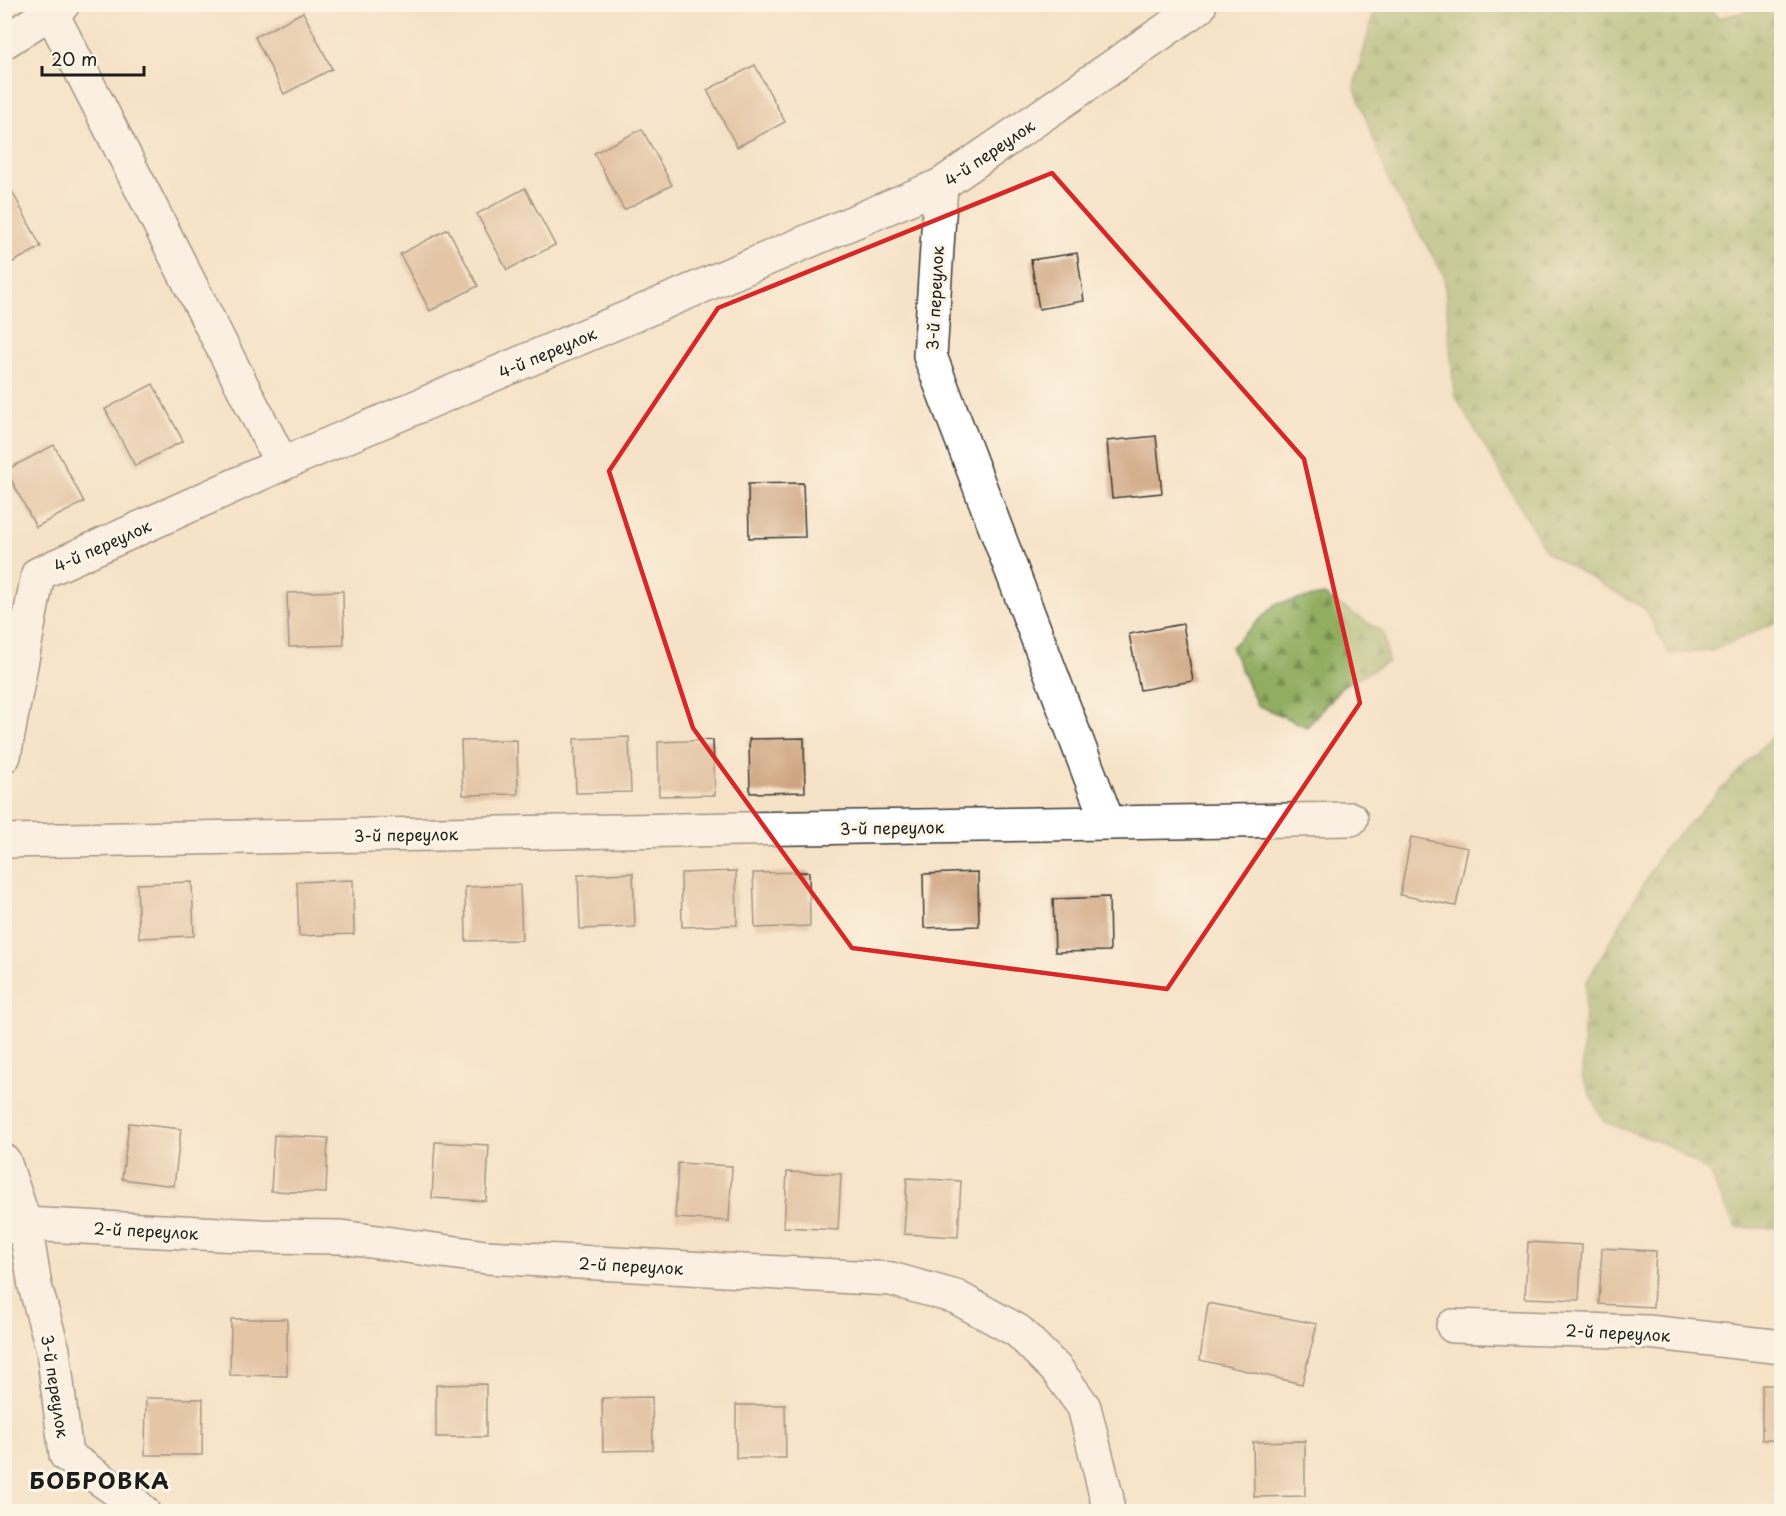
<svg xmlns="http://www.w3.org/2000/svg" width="1786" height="1516" font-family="'Playpen Sans',sans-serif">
<defs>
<pattern id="forest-firs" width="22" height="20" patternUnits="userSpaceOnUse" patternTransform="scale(1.5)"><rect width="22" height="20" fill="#90ad60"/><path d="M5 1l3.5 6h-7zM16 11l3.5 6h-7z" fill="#758c4e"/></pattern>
</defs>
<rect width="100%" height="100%" fill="#fcf5e5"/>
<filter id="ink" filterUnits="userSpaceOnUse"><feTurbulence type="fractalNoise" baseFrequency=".0167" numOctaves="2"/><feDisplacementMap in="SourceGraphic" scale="12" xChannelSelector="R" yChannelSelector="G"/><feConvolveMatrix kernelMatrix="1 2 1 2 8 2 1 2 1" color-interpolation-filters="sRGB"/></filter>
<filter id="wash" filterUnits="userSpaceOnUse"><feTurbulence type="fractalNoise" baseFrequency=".008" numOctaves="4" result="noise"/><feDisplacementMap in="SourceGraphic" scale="24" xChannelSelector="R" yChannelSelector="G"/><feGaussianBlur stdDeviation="1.35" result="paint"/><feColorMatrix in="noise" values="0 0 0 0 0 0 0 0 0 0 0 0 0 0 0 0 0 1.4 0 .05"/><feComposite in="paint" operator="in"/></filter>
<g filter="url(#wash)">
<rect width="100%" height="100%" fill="#f6e2c7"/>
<g fill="url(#forest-firs)" stroke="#56643e" stroke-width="1.5">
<path d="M1705,4L1719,18L1772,5H1781V583H1779L1776,622L1712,651L1669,654L1645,609L1547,553L1454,394L1444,275L1389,182L1354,86L1376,5Z"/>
<path d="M1324,595L1384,633L1388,662L1342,686L1307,727L1257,705L1231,647L1276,604Z"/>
<path d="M1781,727V1228H1736L1709,1173L1670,1146L1604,1122L1582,1077L1586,983L1663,850Z"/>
</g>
<g id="blocks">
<g fill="#cfa581">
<path d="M303,12L332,69L284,94L255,37Z"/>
<path d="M755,65L785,122L737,147L707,90Z"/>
<path d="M642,129L672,185L624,210L594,153Z"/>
<path d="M525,188L555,245L507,270L477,214Z"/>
<path d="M12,191L41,247L4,267V195Z"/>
<path d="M448,229L478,286L430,311L400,254Z"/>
<path d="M1077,253L1084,301L1039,309L1031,260Z"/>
<path d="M153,384L183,441L135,466L105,409Z"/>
<path d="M1156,436L1162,493L1112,498L1107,441Z"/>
<path d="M54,445L84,502L36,527L6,470Z"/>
<path d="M803,483L805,537L749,538L748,484Z"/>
<path d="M343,591L344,645L289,647L287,593Z"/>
<path d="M1183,624L1193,681L1140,690L1129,634Z"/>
<path d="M629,737L631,792L576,793L574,739Z"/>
<path d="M804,738L805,792L750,793L749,739Z"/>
<path d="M517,740L518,794L463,795L461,741Z"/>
<path d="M713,740L715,795L659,796L658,742Z"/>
<path d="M1411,837L1468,848L1456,906L1400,895Z"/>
<path d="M736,871L737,925L682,927L681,873Z"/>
<path d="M809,872L810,926L755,928L753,873Z"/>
<path d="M978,872L979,926L924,928L923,874Z"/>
<path d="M633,873L635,927L580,929L578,875Z"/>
<path d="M353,880L354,934L299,936L297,882Z"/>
<path d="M192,882L194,936L139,938L137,884Z"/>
<path d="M520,885L522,940L466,941L465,887Z"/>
<path d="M1109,897L1110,951L1055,952L1053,899Z"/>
<path d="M129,1123L181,1129L174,1186L122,1179Z"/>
<path d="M274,1135L328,1138L326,1193L271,1191Z"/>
<path d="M435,1142L489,1145L486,1201L432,1198Z"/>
<path d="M678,1163L732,1166L729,1221L675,1218Z"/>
<path d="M787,1172L841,1174L838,1230L784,1227Z"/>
<path d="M907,1178L961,1181L958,1237L904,1234Z"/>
<path d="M1528,1242L1582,1245L1579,1300L1525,1298Z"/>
<path d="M1602,1248L1656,1251L1653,1307L1599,1304Z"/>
<path d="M1208,1303L1317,1324L1302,1384L1200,1360Z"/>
<path d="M231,1319H287V1376L230,1375Z"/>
<path d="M486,1384V1437H436V1385Z"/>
<rect x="1762" y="1385" width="20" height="55"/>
<path d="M652,1397L653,1450L603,1451L602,1398Z"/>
<path d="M146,1398L203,1399L202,1455H145Z"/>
<path d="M736,1405H785L786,1458H736Z"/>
<path d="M1305,1441V1496L1254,1497L1253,1442Z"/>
</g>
</g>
</g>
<g filter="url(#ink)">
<use href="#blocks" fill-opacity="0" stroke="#3d3a36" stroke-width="1.5"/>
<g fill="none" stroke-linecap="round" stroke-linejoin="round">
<defs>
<g id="minor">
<path d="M47,4L282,464"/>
<path d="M4,42L63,4"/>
<path d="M4,756L38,574L282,464L941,185L1199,7"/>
<path d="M1108,823L1351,819"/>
<path d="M4,841L1108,823L930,356L941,185"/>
<path d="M4,1161L25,1224L35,1286L53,1350L66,1455L133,1502L143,1512"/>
<path d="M4,1228L25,1224L259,1236L341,1237L486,1257L891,1279L956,1297L1018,1331L1057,1370L1084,1407L1107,1499V1512"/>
<path d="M1453,1326L1648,1332L1782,1347"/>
</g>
</defs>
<use href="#minor" stroke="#3d3a36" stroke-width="36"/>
<use href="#minor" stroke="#fff" stroke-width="33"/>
</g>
</g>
<path d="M0 0H1786V1516H0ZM1052,173L1304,459L1360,703L1167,989L852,948L693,728L609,471L718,308Z" fill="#f6e2c7" fill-opacity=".55" fill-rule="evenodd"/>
<path fill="none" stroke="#d62828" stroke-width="4.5" stroke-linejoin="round" d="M1052,173L1304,459L1360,703L1167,989L852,948L693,728L609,471L718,308Z"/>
<g text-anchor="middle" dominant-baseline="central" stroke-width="6" stroke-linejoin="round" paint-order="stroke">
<g font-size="16" fill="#1c1c1c" stroke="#fcf5e5">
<text transform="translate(989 152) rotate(-34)">4-й переулок</text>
<text transform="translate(934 298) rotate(-87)">3-й переулок</text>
<text transform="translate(547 352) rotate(-23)">4-й переулок</text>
<text transform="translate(102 545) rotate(-24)">4-й переулок</text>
<text transform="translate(892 827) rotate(-1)">3-й переулок</text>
<text transform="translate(406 834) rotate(-1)">3-й переулок</text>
<text transform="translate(146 1230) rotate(3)">2-й переулок</text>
<text transform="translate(631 1265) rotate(3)">2-й переулок</text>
<text transform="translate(1618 1332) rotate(3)">2-й переулок</text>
<text transform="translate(56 1386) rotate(81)">3-й переулок</text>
</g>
<g font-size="22" font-weight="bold" letter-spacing="1.5" fill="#1c1c1c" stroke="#fcf5e5">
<text x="100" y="1479">БОБРОВКА</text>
</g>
</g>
<rect width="1786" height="1516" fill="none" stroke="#fcf5e5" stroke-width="24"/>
<path d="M42 66v9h102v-9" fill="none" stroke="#1c1c1c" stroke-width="3"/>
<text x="51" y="66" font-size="18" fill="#1c1c1c" stroke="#fcf5e5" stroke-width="4.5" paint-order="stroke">20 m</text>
</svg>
